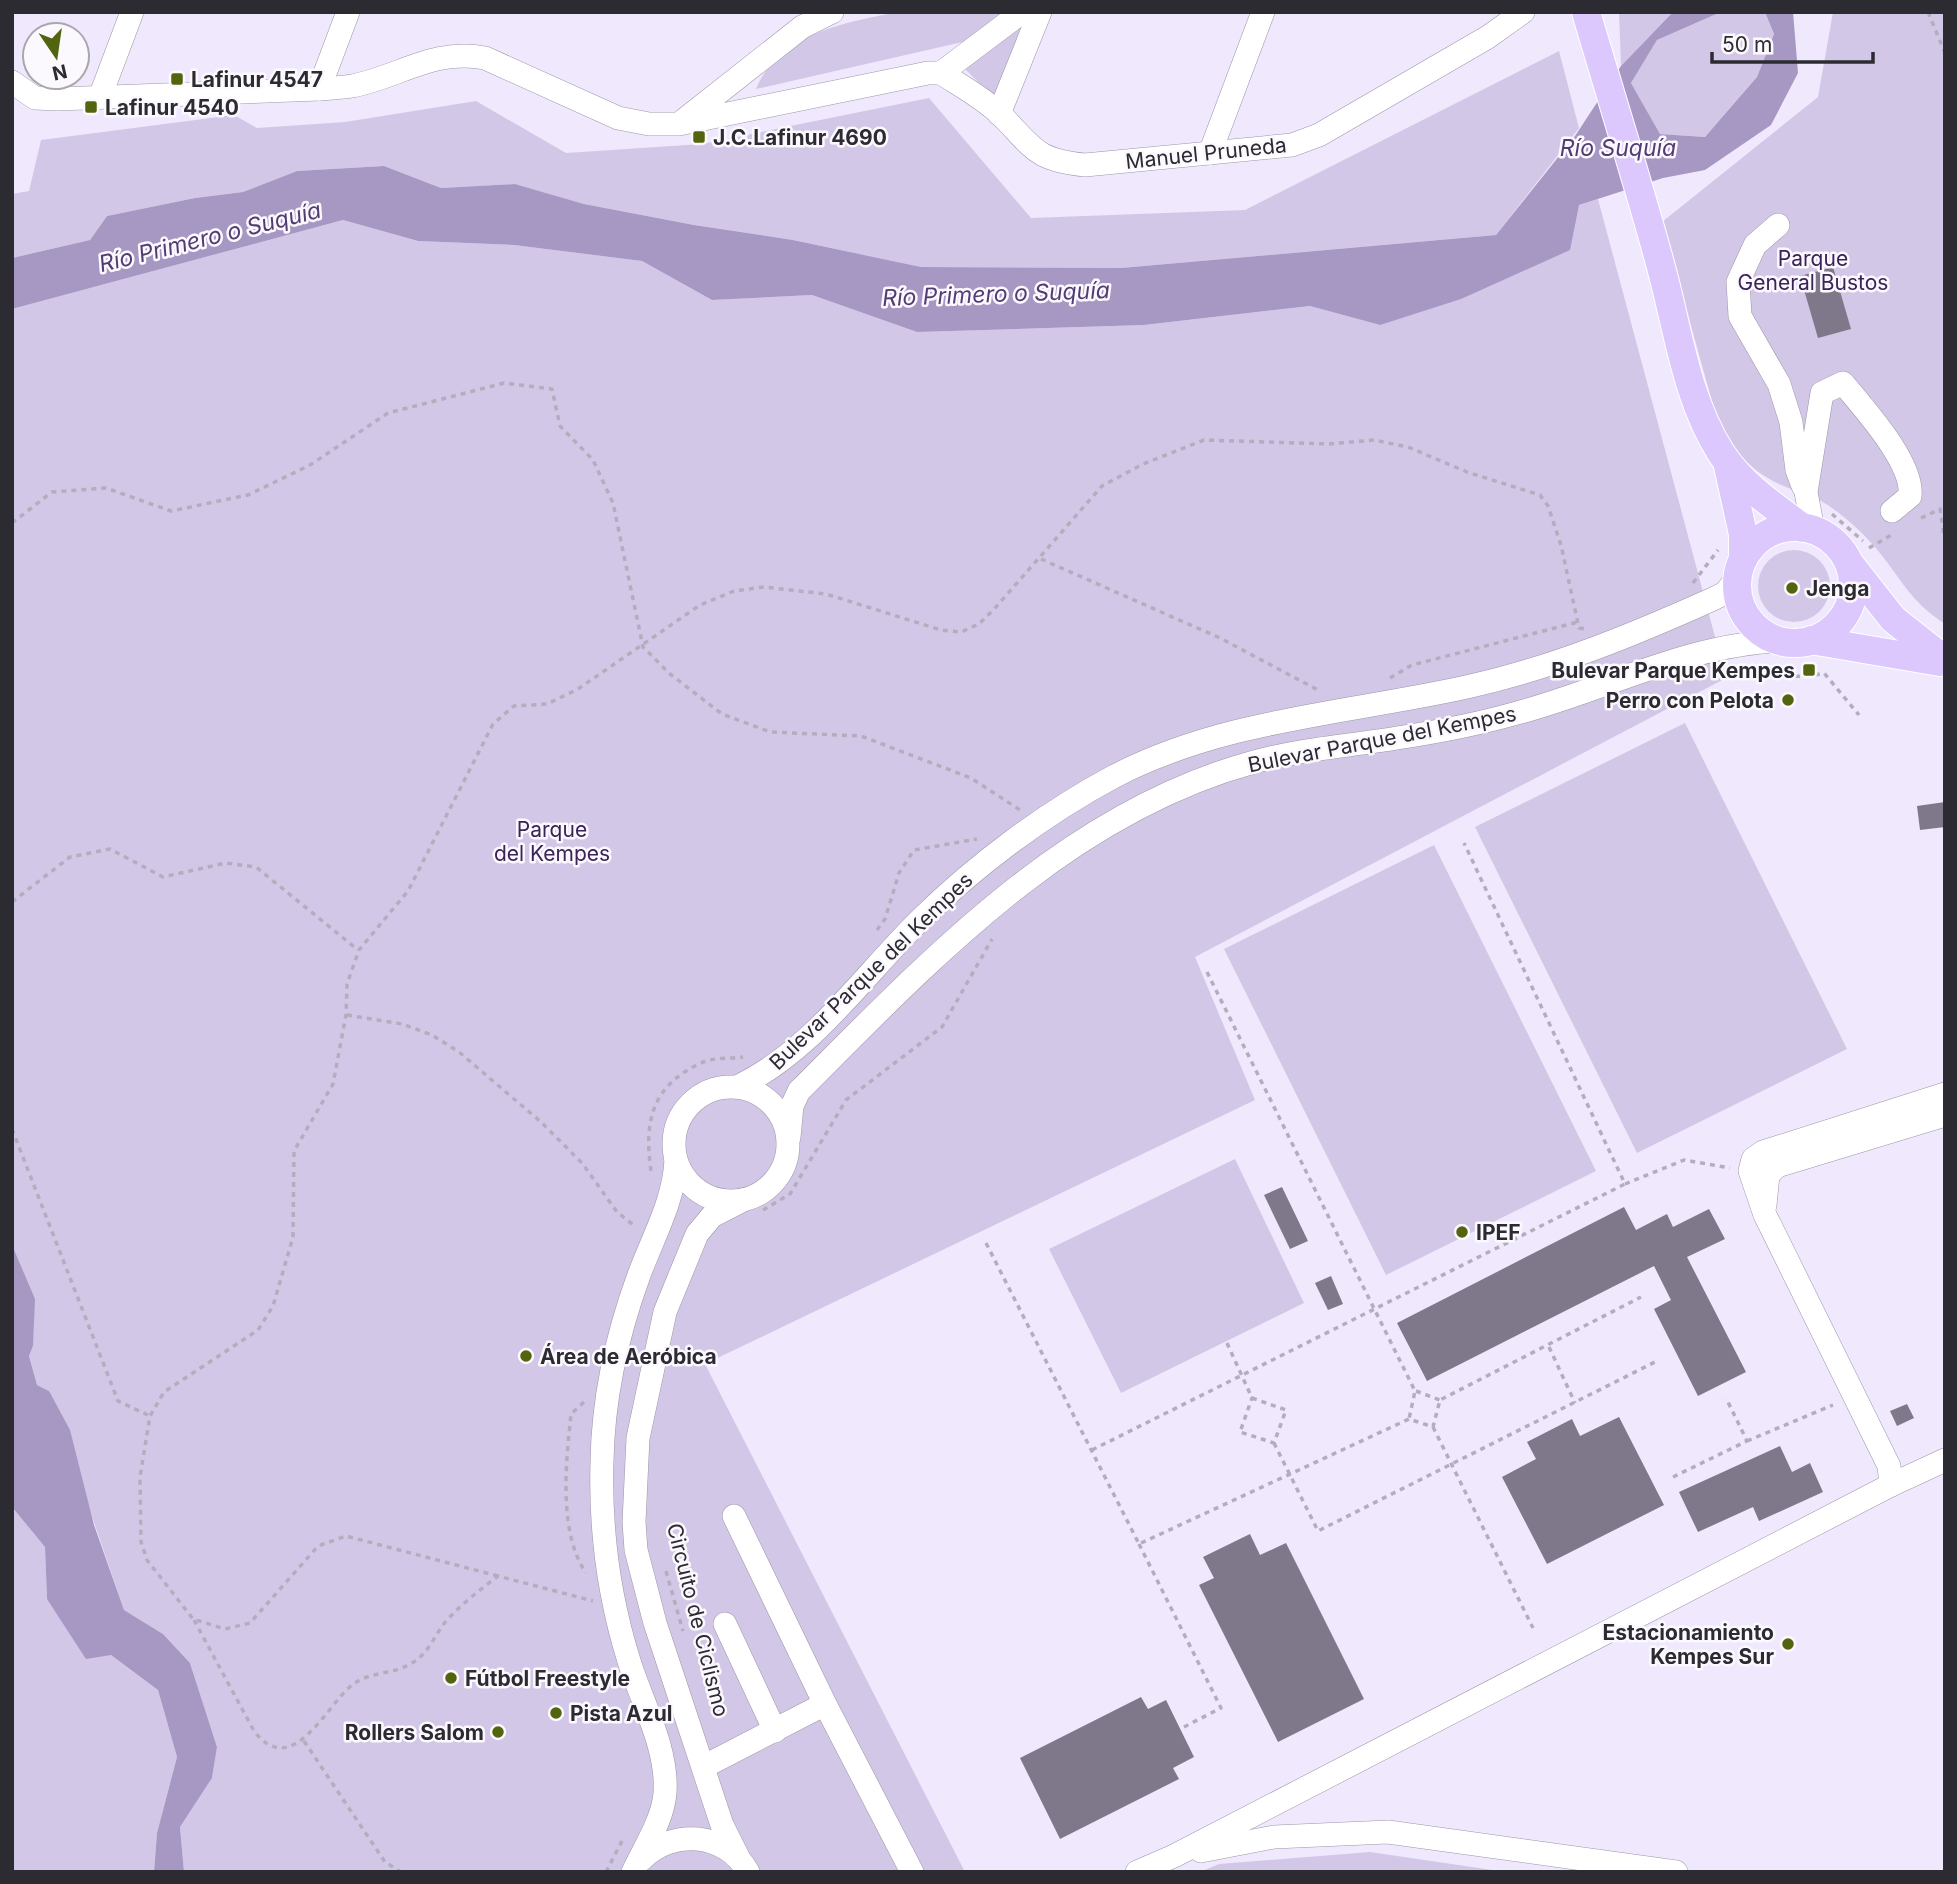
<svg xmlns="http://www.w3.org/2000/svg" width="1957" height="1884" font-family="Inter,sans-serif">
<rect width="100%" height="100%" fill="#f0e9fd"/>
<g fill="#d3c7e7">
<path d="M899,12H1021L980,38L756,89C778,34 846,22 899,12Z"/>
<path d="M1031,12L996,100L960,64Z"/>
<path d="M1619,12H1673L1621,66Z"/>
<path d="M1721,12H1765L1774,34L1757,77L1705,137L1660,134L1631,83L1657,40Z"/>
<path d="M1833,12H1945V624C1907,599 1901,577 1874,546C1861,531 1838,510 1821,501C1810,495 1797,492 1786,487C1749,472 1730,448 1715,412L1662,222L1818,97Z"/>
<path d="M1559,51L1579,128L1496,235L1121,268L921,267L793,240L694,225L584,204L515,184L441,188L384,166L297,171L243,192L195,198L107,216L90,240L12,258V194L29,191L41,140L234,115L257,128L345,122L476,101L566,153L702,144L929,98L1031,218L1245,210Z"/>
<path d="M1598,199L1726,678L1195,957L1255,1100L705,1364L965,1872H184L180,1827L212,1778L217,1747L190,1663L163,1634L124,1610L49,1391L37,1385L29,1356L33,1346L34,1299L12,1245V309L343,220L418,241L514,245L642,261L712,300L812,295L917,332L1144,325L1310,306L1380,325L1579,205Z"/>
<circle cx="1794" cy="586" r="36"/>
<path d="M1685,723L1847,1049L1637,1153L1475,827Z"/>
<path d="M1434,845L1596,1171L1386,1275L1224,949Z"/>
<path d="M1235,1159L1304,1303L1121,1393L1049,1249Z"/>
<path d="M12,1507L45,1547L47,1599L111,1655L158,1690L177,1757L157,1833L154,1872H12Z"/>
<path d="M1370,1852L1506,1872H1200L1219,1864Z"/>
</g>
<g fill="#a797c3">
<path d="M1673,12H1721L1657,40L1631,83L1660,134L1705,137L1757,77L1774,34L1765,12H1793L1798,73L1771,125L1705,170L1663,178L1579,205L1570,250L1461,299L1380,325L1310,306L1144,325L917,332L812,295L712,300L642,261L514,245L418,241L343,220L12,309V258L90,240L107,216L195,198L243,192L297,171L384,166L441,188L515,184L584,204L694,225L793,240L921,267L1121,268L1496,235L1575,136L1621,66Z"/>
<path d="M12,1245L35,1299L33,1346L29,1356L37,1385L49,1391L70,1430L94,1525L124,1610L163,1634L190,1663L217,1747L212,1778L180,1827L184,1872H154L157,1833L177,1757L158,1690L111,1655L86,1659L47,1599L45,1547L12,1507Z"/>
</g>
<g fill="#7e788a">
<path d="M1833,267L1851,329L1818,338L1800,276Z"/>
<path d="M1945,802V827L1920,830L1917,806Z"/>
<path d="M1282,1187L1308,1241L1290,1249L1264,1195Z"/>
<path d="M1624,1207L1636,1230L1667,1214L1673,1227L1709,1209L1725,1239L1687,1257L1746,1372L1698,1396L1654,1309L1671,1300L1654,1266L1427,1381L1397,1323Z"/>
<path d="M1331,1276L1343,1304L1328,1310L1315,1283Z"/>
<path d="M1907,1404L1914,1418L1897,1426L1890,1411Z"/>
<path d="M1619,1417L1664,1505L1547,1564L1502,1477L1536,1459L1527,1442L1572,1419L1580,1436Z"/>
<path d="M1780,1446L1792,1472L1810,1463L1823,1492L1759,1521L1753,1507L1698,1532L1679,1492Z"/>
<path d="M1250,1534L1260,1555L1286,1543L1364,1699L1278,1742L1199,1585L1214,1578L1203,1557Z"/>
<path d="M1141,1697L1148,1709L1166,1700L1194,1757L1173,1768L1179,1779L1060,1839L1020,1758Z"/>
</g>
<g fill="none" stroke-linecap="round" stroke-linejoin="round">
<defs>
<g id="minor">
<path d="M941,73C961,86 983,98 1000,114C1033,147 1034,160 1085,165L1292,145L1319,135L1488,37L1523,12"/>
<path d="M941,73L1022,12"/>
<path d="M12,82L35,98L58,99L319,89C329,88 341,88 352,86C399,77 434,48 485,58L618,118L649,124H679L928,73H941"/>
<path d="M319,89L348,12"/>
<path d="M100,97L132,12"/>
<path d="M999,114L1040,12"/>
<path d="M684,120L802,27L832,12"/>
<path d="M1210,153L1263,12"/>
<path d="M1778,225L1755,245L1738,282L1740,316L1779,384L1791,422L1797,470L1803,486"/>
<path d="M1813,530L1806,492L1822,393L1843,383C1864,409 1914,463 1910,496L1892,511"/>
<path d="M739,1086C812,1051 863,976 920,920C976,865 1044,814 1113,777C1223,719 1352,713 1471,686C1555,667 1635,634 1713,599L1725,593L1738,577"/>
<circle cx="731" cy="1144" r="57"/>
<path d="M789,1137L792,1106L799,1091C931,959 1067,813 1254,762C1301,749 1349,746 1397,738C1437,732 1478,724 1517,713C1604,690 1689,644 1779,641"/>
<path d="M1765,1205L1768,1175L1777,1166L1945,1115"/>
<path d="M1891,1485L1889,1466L1765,1215L1750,1171L1753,1159L1763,1152L1945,1094"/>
<path d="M734,1516L825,1704L912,1872"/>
<path d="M725,1624L775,1731"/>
<path d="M705,1766L825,1704"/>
<path d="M1201,1851L1274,1837L1388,1832L1676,1872"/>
<path d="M738,1857L722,1825L655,1623L636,1550L634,1522L638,1438L665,1312L697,1234L712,1216L743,1200"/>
<path d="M641,1860C672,1828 726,1832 748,1872"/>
<path d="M633,1872C644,1848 663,1820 665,1793C668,1748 642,1703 629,1661C609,1597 600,1529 602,1462C603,1398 617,1335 639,1275C653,1237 674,1201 676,1160"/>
<path d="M1137,1872L1174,1856L1891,1485L1945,1460"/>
</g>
<g id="major">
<path d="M1586,12C1611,97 1638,182 1661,267C1678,329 1686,398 1721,453C1741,484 1773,506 1803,528"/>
<path d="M1728,466L1743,534V559"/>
<circle cx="1795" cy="585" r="58"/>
<path d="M1849,563L1893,619L1945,660"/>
<path d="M1811,640L1940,662"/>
</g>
</defs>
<use href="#minor" stroke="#9c95a8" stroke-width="24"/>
<use href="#major" stroke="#fff" stroke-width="30"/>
<g stroke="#b3aebe" stroke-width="3.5" stroke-dasharray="5 5" stroke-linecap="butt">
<path d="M1928,12L1945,53"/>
<path d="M1832,514L1863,541"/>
<path d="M1921,518L1940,509L1945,542"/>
<path d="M12,523L52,492L106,488L171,511L248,495L310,465L388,413L504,383L552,389L560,426L593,460L613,503L643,647L670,674L722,714L770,732L861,736L971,778L1020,810"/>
<path d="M1869,548L1893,534"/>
<path d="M1041,559L1220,638L1318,690"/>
<path d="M1693,583L1718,550"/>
<path d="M1746,667C1773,675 1796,680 1824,673L1859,715"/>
<path d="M1390,678L1412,665L1578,622"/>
<path d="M12,902L70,857L110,849L163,877L226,863L256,867L358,950"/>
<path d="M877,930L885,919L899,873L914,850L977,839"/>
<path d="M1207,972L1415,1391L1409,1419"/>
<path d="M347,1015L402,1024L432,1035L459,1052L541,1122L582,1163L617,1212L636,1227"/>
<path d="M12,1129L118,1401L150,1416"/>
<path d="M651,1171C644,1122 651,1086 701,1063C713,1057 730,1059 743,1057"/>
<path d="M1625,1184L1684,1160L1730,1168"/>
<path d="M763,1210L790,1194L846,1100L942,1027L992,939"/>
<path d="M986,1243L1139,1544L1409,1419L1433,1427L1440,1400L1641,1297"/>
<path d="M1227,1343L1252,1398"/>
<path d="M1549,1347L1575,1403"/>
<path d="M1416,1391L1440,1400"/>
<path d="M1252,1398L1286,1410L1274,1443L1240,1432Z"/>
<path d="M584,1402L571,1414C566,1462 558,1532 586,1573"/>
<path d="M1433,1427L1533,1628"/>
<path d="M1747,1441L1833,1405"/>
<path d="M1274,1443L1318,1531L1659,1360"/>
<path d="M1092,1450L1625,1184L1464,843"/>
<path d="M1673,1477L1747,1441L1726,1398"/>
<path d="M1139,1544L1221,1708L1180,1729"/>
<path d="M666,1571L683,1631"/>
<path d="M498,1576L346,1536L318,1546L250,1623L225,1629L193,1619L147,1560L141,1542L140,1477L150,1416L164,1392L258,1330L273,1306L293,1237L294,1151L333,1084L346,1015L347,984L359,950L408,891L493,724L514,706L547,704L578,689L700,605L734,591L764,587L826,594L941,630L961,632L979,624L996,607L1102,486L1143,464L1204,440L1329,444L1374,440L1408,447L1467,472L1540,495L1548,506L1561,545L1579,628L1585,629"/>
<path d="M194,1620L254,1731C292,1781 326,1706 352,1685C370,1671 393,1675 412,1663C430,1653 435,1632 449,1618C464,1602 481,1589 498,1576L593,1601"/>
<path d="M304,1741L385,1862L401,1872"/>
<path d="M606,1872L622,1841"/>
</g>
<use href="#minor" stroke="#fff" stroke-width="23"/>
<use href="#major" stroke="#ddc8fd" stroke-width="28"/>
</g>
<g fill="#52640e" stroke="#fbf9fd" stroke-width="2.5">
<rect x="170" y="72" width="14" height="14" rx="3.5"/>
<rect x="84" y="100" width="14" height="14" rx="3.5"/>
<rect x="692" y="130" width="14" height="14" rx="3.5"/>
<circle cx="1792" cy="588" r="7"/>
<rect x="1802" y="663" width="14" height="14" rx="3.5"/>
<circle cx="1788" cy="700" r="7"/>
<circle cx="1462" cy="1232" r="7"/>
<circle cx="526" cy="1356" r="7"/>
<circle cx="1788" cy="1644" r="7"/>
<circle cx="451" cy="1678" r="7"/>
<circle cx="556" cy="1713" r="7"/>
<circle cx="498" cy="1732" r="7"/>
</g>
<g text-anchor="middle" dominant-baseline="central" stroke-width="5" stroke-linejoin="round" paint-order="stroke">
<g font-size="21" font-weight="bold" fill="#2d2b32" stroke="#fbf9fd" text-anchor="start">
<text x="191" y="79">Lafinur 4547</text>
<text x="105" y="107">Lafinur 4540</text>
<text x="713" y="137">J.C.Lafinur 4690</text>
<text x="1806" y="588">Jenga</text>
<text x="1795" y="670" text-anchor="end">Bulevar Parque Kempes</text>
<text x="1774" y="700" text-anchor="end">Perro con Pelota</text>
<text x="1476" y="1232">IPEF</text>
<text x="540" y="1356">Área de Aeróbica</text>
<text x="1774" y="1632" text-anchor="end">Estacionamiento<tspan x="1774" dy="24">Kempes Sur</tspan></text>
<text x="465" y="1678">Fútbol Freestyle</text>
<text x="570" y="1713">Pista Azul</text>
<text x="484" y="1732" text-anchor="end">Rollers Salom</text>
</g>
<g font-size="21" fill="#2d2b32" stroke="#fbf9fd">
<text transform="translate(1206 153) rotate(-6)">Manuel Pruneda</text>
<text transform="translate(1382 739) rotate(-11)">Bulevar Parque del Kempes</text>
<text transform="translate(871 971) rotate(-44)">Bulevar Parque del Kempes</text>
<text transform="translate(698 1620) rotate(76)">Circuito de Ciclismo</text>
</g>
<g font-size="21" fill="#3b2258" stroke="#fbf9fd">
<text x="1813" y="258">Parque<tspan x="1813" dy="24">General Bustos</tspan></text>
<text x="552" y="829">Parque<tspan x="552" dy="24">del Kempes</tspan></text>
</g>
<g font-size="23" font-style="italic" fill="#533c74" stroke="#fbf9fd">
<text x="1618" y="148">Río Suquía</text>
<text transform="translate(210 237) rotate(-14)">Río Primero o Suquía</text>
<text transform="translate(996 294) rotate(-2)">Río Primero o Suquía</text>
</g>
</g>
<rect width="1957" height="1884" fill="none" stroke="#2d2b32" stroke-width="28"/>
<g transform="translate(56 56) rotate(167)"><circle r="33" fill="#fbf9fd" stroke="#a9a7ac" stroke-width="2"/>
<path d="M0-5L12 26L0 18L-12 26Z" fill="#52640e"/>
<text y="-10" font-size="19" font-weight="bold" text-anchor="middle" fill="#2d2b32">N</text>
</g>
<path d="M1712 52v10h161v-10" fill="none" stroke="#2d2b32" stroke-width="3.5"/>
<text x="1722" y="52" font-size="21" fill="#2d2b32" stroke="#fbf9fd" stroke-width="5" paint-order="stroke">50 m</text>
</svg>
